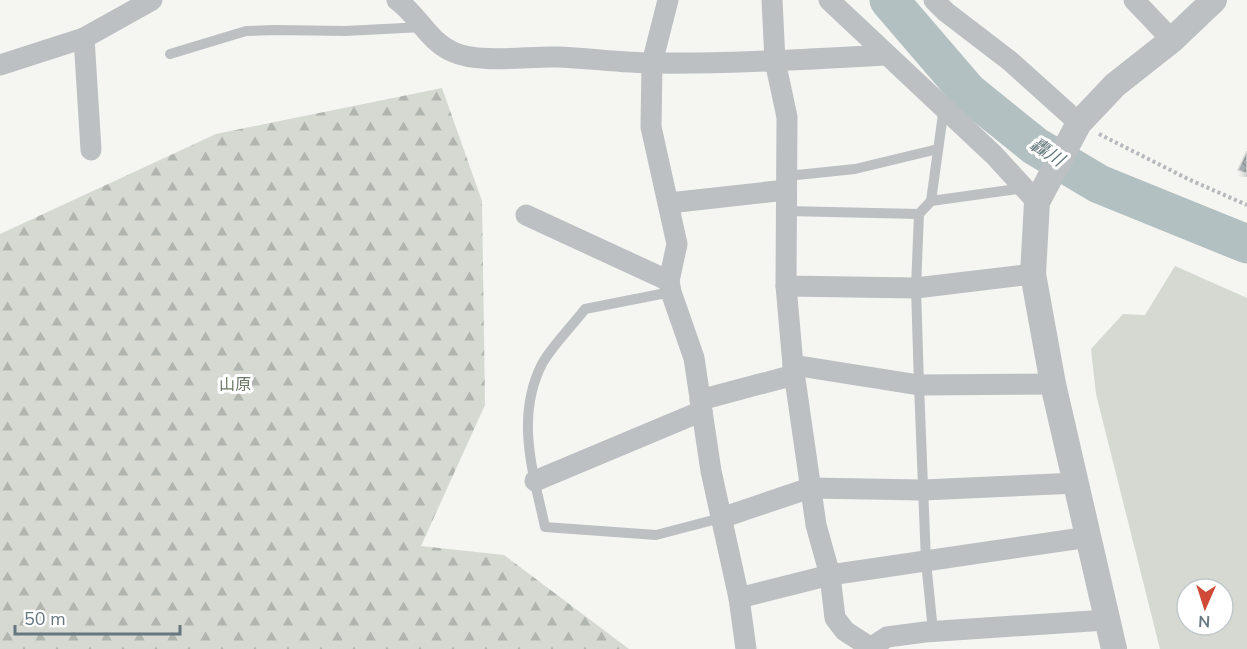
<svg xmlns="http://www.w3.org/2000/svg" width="1247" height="649" font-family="'Nunito Sans','Noto Sans JP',sans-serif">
<defs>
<pattern id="forest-firs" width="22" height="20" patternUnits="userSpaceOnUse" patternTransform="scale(1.5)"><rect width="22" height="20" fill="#d5d9d1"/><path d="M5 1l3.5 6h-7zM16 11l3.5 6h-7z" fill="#b1b5af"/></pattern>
<pattern id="building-cross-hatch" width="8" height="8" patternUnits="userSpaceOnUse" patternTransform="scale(1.5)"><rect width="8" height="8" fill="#a4acb0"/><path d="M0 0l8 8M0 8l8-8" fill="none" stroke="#899194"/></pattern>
<filter id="shadow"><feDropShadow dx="5.5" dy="5.5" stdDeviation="3" flood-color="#0004"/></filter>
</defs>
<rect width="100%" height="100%" fill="#f5f5f2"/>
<path fill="#d5d9d1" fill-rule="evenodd" d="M1175,266L1247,298V649H1160L1096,394L1091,349L1123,314L1145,315ZM1187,589H1223V625H1187Z"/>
<path fill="url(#forest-firs)" d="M442,88L482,201L485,405L421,546L504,555L629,649H0V234L216,134Z"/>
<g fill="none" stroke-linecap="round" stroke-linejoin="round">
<path stroke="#b3c0c2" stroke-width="39" d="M889,0L968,92L1035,146L1099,184L1247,244"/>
</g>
<path fill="url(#building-cross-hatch)" stroke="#d6d6d4" stroke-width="1.5" filter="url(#shadow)" d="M1247,151V174L1238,170Z"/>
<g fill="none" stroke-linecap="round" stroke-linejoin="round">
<path stroke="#b6b9bb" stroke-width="4" stroke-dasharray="3 3" stroke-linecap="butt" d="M1099,134L1188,179L1247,205"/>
<g stroke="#bcc0c3" stroke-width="10">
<path d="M170,54L246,31L276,30L345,31L423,27"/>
<path d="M787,176L855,169L938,149"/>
<path d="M931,201L1024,188"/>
<path d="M786,211L919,214"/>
<path d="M671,292L585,309C573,325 551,347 542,364C515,417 533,472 545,527L656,535L721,518"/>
<path d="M933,631L926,562L919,385L916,288L919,214L931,201L944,107"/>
</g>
<g stroke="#bcc0c3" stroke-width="21">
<path d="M397,0C419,16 428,41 453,52C479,64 528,56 557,57C589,58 621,63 653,63C731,64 809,59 886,55"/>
<path d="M668,0L652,63L651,127L677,244L669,281L671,292L694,358L711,471L739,598L746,649"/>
<path d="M772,0L775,61L787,117L786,286L793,365L816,525L830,575L835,618L845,631L873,649"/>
<path d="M829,0L994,155L1037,202"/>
<path d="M934,0L946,12L1010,61L1079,123"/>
<path d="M1134,0L1172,40"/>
<path d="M84,38L91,150"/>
<path d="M0,65L84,38L152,0"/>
<path d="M669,203L786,190"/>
<path d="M526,215L669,281"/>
<path d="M786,286L916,288L1033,274"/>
<path d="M793,365L919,385L1053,384"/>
<path d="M700,400L794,375"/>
<path d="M535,481L702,411"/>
<path d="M721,518L810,488L923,490L1077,483"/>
<path d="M739,598L830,575L1089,537"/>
<path d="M869,649L887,637L925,632L1106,620"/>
</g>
<path stroke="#bcc0c3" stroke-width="26" d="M1114,649L1053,384L1033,274L1037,202L1079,123L1115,85L1172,40L1214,0"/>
</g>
<g text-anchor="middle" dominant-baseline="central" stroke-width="6" stroke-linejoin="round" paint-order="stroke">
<g font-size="16" fill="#6b7865" stroke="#fff">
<text x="235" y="385">山原</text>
</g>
<g font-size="18" font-style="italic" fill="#63787c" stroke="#fff">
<text transform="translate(1047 152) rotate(33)">轟川</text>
</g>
</g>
<g transform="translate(1205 607) rotate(183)"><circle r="28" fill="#ffffff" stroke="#c2c9cc" stroke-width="1.5"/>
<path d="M0-4.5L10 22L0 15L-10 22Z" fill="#cf4a37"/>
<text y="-9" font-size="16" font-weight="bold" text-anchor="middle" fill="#677780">N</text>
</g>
<path d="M15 625v9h165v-9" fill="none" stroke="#677780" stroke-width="3"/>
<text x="24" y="625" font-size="18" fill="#677780" stroke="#ffffff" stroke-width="4.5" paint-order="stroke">50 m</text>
</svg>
